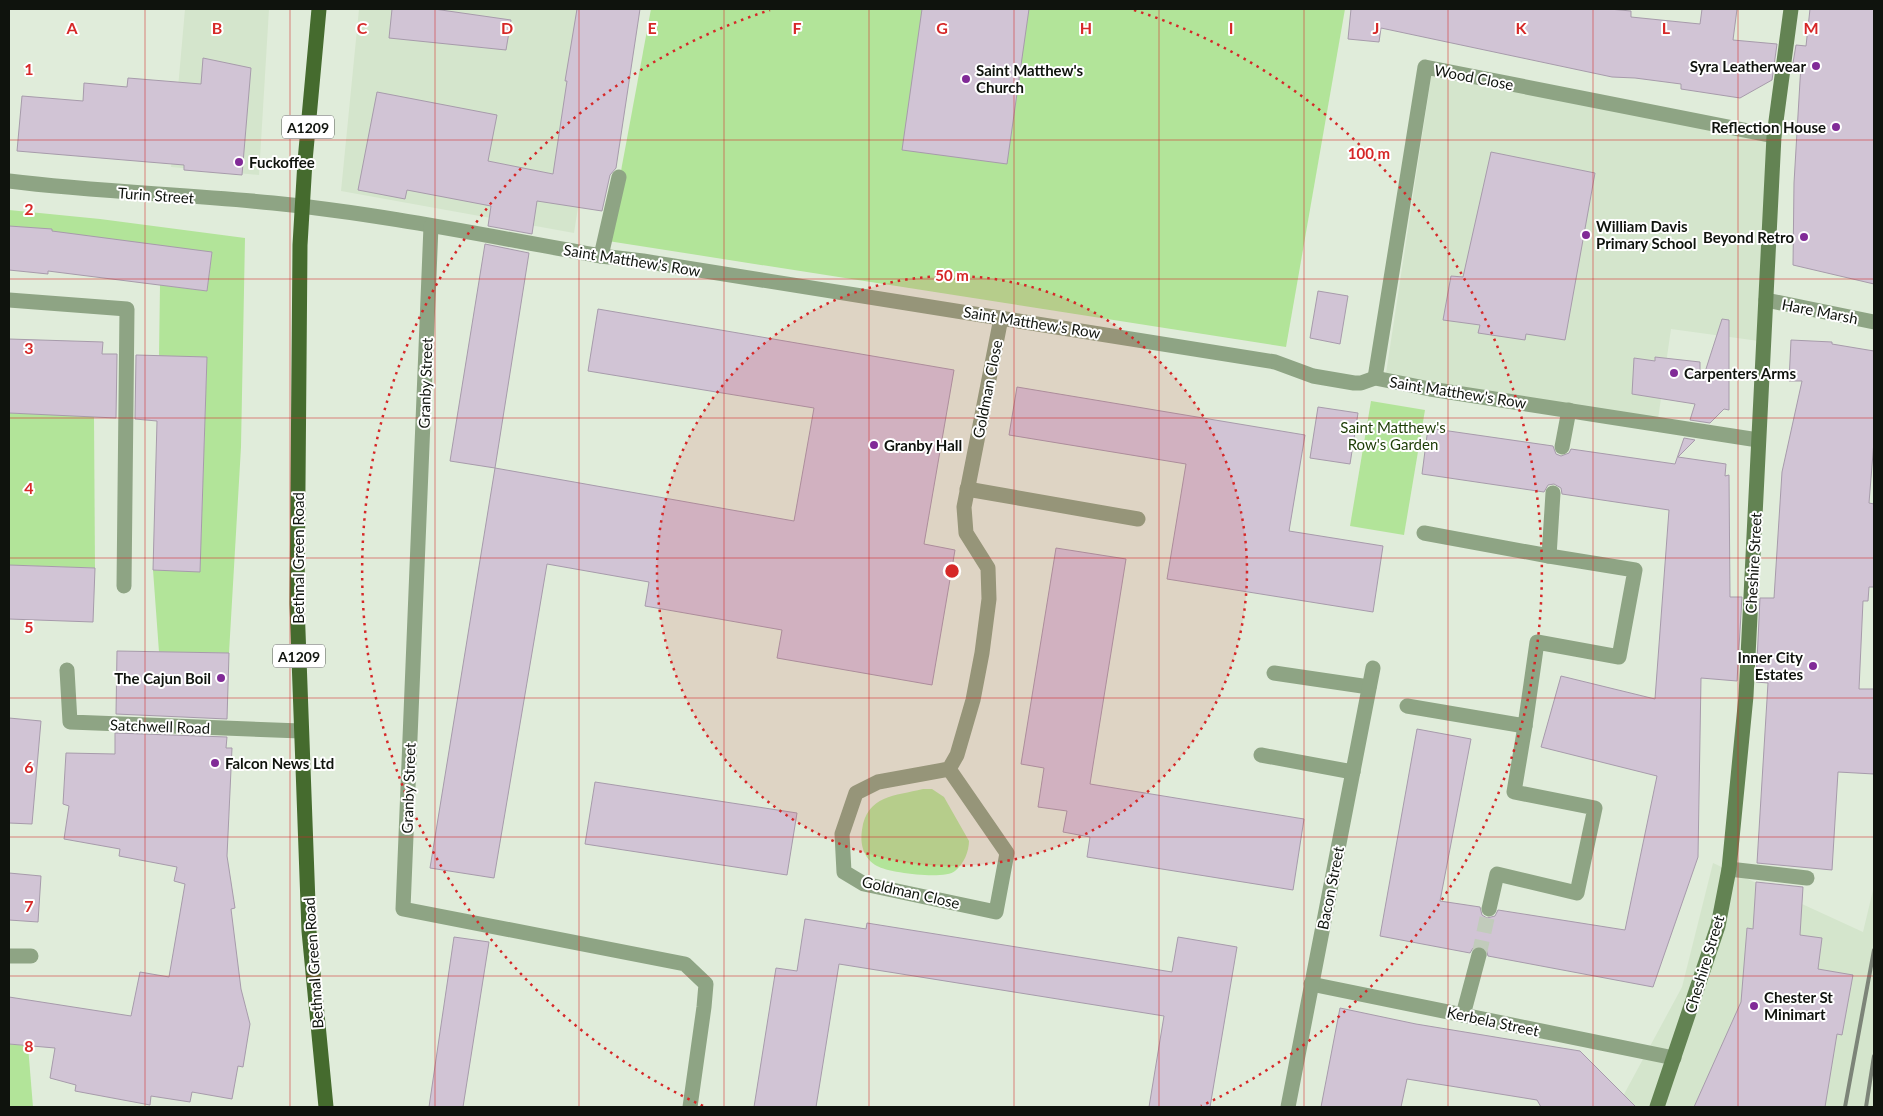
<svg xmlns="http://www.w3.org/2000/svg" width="1883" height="1116" font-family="Lato,sans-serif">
<rect width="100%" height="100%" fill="#e0ecda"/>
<g fill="#d4e5cc">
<path d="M185,9H269L259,175L171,167Z"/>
<path d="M359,9H609L574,233L341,191Z"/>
<path d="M1432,71L1771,141L1759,341L1671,329L1658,419L1385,380Z"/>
<path d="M1713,863L1863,932L1874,886V1107H1621L1622,1098L1682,987Z"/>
</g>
<g fill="#b2e499">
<path d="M651,9H1345L1286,347L608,241Z"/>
<path d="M9,210L100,219L245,238L241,447L229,653L159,652L153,570L200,571L207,358L159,356L160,285L207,291L212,252L49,260L52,230L9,226Z"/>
<path d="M1371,401L1425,410L1404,535L1350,526Z"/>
<path d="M9,413L94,416L95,568L9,565Z"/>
<path d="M923,789H932L944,797L969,841C969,851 964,864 955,871C945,880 889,873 877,866C863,858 860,844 862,830C867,795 895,796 923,789Z"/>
<path d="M9,1044L28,1046L33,1107H9Z"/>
</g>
<g fill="#d1c4d5" stroke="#a79bab">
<path d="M392,9H434L511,20L506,50L389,38Z"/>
<path d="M577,9H640L616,168L610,175L602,211L537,201L532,234L488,226L491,206L407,190L405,199L358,190L377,92L497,115L488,161L553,174L567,81H565Z"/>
<path d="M922,9H1029L1007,164L902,150Z"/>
<path d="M1351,9H1609L1631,11V17L1700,24L1702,9H1737L1733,40L1777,44L1772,80L1740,98L1681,89V84L1635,78L1612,77L1381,28L1379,42L1348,39Z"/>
<path d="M1810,9H1874V284L1793,265L1794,183L1801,64L1792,69L1796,45L1806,46Z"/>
<path d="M203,58L251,68L242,175L184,170V165L17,151L22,96L83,101L84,83L127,87L128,78L201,84Z"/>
<path d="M1491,152L1595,173L1565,340L1526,334L1525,340L1478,333L1480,325L1443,320L1451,276L1463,277Z"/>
<path d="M9,226L52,229V231L212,252L207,291L48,271V274L9,270Z"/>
<path d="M485,244L529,253L495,468L450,461Z"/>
<path d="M1318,291L1348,296L1340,344L1310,338Z"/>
<path d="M598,309L954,370L924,544L955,550L932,685L777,658L782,630L645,606L649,582L547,564L494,878L430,868L495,468L794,521L814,408L588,371Z"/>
<path d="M1722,319L1729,320V410L1724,409L1710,423L1690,420L1695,404L1632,394L1634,358L1655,361V357L1700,362V372H1705Z"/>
<path d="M9,339L103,342L102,354H117L116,418L9,413Z"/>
<path d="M1791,340L1832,342V344L1874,351V441L1869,503L1874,504V587H1869L1868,601H1863L1859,689H1874V774L1838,772L1832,870L1757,863L1768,683L1756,682L1760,598H1774L1782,472L1802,381H1789Z"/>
<path d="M136,355L207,357L200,572L153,570L157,421L135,419Z"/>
<path d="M1017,387L1305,435L1289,531L1383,546L1373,612L1167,579L1186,464L1009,435Z"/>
<path d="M1318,407L1358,413L1350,464L1310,458Z"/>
<path d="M1428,428L1553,446L1556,454L1561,456L1569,453L1571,449L1675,464L1684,438L1695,440L1678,457L1726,464L1725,476L1729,475L1730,597H1742L1737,681L1701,678L1698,857L1653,987L1488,956L1486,949L1481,946L1473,948L1470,953L1380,936L1417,729L1471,739L1440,901L1480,907L1482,915L1487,918L1495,916L1498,910L1625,930L1657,776L1541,747L1561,676L1655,699L1669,510L1562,494L1561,488L1554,484L1548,485L1544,492L1422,474Z"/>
<path d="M1056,548L1126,559L1090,784L1304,819L1293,890L1087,857L1090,837L1063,832L1067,811L1038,807L1044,768L1021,764Z"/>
<path d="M9,565L95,568L93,622L9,619Z"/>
<path d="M117,651L229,653L227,719L116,714Z"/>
<path d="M9,718L41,721L32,824L9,823Z"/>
<path d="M115,733L227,737L226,748H232L227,856L235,908L231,909L241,989L250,1024L243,1067L238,1066L232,1099L192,1092L190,1102L151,1096L150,1105L75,1091L76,1085L50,1078L55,1048L9,1044V997L131,1016L140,972L169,977L185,884L174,881L177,867L119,856L120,849L64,839L69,806L63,804L66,753L115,754Z"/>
<path d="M595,782L797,813L787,875L585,844Z"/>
<path d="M9,873L41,876L38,922L9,920Z"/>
<path d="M1756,882L1803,887L1800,935L1822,938L1818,969L1853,975L1842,1035L1837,1034L1825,1107H1694L1741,1002L1747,928L1753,929Z"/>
<path d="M805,919L866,929L867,923L1172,972L1178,937L1237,947L1210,1107H1149L1164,1016L839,964L816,1107H754L776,968L797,971Z"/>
<path d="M454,937L489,942L463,1107H429Z"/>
<path d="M1340,1008L1416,1024L1580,1051L1636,1107H1541L1537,1100L1407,1079L1401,1107H1321Z"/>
</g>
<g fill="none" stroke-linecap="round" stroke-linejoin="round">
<path stroke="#c1cbbb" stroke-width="15" stroke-dasharray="15 8" stroke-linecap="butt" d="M1479,955L1489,909"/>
<g stroke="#8ea484" stroke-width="15">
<path d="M601,256L619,177"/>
<path d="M9,300L127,309L124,586"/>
<path d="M1562,447L1569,410"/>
<path d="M1424,533L1549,556L1553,493"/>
<path d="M1274,673L1369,687"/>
<path d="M1407,706L1525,726L1537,642L1619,657L1635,570L1549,556"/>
<path d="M1261,755L1353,772"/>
<path d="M1729,869L1807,878"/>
<path d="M1489,909L1497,874L1577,893L1595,808L1514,792L1525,726"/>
<path d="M9,956H31"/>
<path d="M1463,1015L1479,955"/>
</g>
<g stroke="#8ea484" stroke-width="15">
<path d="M9,181C96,192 185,194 273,203C383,214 492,237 601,256L643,261L1275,362L1313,376L1354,383H1361L1375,378L1430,389L1758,440"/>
<path d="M431,226L403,909L685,964L706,984L704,1007L690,1107"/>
<path d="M1766,300L1874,322"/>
<path d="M1375,378L1425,67L1774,136"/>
<path d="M967,489L1138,519"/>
<path d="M67,670L70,722L301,731"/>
<path d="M949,769L1007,853L996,912L864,884L844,872L842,834L856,793L878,782L949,769L957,755L973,700L982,653L989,599L988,568L966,533L964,507L1001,318"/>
<path d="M1311,984L1674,1058"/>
<path d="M1288,1107L1373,668"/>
</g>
<path stroke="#638353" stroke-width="15" d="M1657,1107L1718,926L1729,869L1746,696L1774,136L1791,9"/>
<path stroke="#456b2e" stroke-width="15" d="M319,9L305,161L300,245L297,604L309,931L326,1107"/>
<g stroke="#7c8478" stroke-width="4">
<path d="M1845,1107L1874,950"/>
<path d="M1866,1107L1874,1056"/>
</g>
</g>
<path fill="none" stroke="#d62828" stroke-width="1" stroke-opacity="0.55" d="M145,9V1107M290,9V1107M435,9V1107M579,9V1107M724,9V1107M869,9V1107M1014,9V1107M1159,9V1107M1304,9V1107M1448,9V1107M1593,9V1107M1738,9V1107M9,140H1874M9,279H1874M9,418H1874M9,558H1874M9,698H1874M9,837H1874M9,976H1874"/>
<circle cx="952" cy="571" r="295" fill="#d62828" fill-opacity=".12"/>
<g fill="none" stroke="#d62828" stroke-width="2.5" stroke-dasharray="2.5 5">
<circle cx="952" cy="571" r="295"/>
<path d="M703 1106A590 590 0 0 1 770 10M1134 10A590 590 0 0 1 1201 1106"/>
</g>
<g fill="#812a97" stroke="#fff" stroke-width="2">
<circle cx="1816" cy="66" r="5"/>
<circle cx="966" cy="79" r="5"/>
<circle cx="1836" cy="127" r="5"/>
<circle cx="239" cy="162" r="5"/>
<circle cx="1586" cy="235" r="5"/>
<circle cx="1804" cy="237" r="5"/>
<circle cx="1674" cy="373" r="5"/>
<circle cx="874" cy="445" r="5"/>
<circle cx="1813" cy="666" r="5"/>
<circle cx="221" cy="678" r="5"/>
<circle cx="215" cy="763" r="5"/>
<circle cx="1754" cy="1006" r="5"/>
</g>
<g text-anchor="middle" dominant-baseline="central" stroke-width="4" stroke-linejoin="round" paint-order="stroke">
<g fill="#fff" stroke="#575a56" stroke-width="1">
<rect x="282" y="115.5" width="52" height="23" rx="4"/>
<rect x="273" y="644.5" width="52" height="23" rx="4"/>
</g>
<g font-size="14" font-weight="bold" fill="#0f130d">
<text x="308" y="127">A1209</text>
<text x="299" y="656">A1209</text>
</g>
<g font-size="15" font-weight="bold" fill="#0f130d" stroke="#fff" text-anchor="start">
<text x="1806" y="66" text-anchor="end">Syra Leatherwear</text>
<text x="976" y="70">Saint Matthew's<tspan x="976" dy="17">Church</tspan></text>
<text x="1826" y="127" text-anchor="end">Reflection House</text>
<text x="249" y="162">Fuckoffee</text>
<text x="1596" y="226">William Davis<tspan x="1596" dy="17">Primary School</tspan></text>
<text x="1794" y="237" text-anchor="end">Beyond Retro</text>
<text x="1684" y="373">Carpenters Arms</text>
<text x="884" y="445">Granby Hall</text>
<text x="1803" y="657" text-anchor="end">Inner City<tspan x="1803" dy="17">Estates</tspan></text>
<text x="211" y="678" text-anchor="end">The Cajun Boil</text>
<text x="225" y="763">Falcon News Ltd</text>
<text x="1764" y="997">Chester St<tspan x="1764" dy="17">Minimart</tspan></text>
</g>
<g font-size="15" fill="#0f130d" stroke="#fff">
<text transform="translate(1474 77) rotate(11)">Wood Close</text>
<text transform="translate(156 195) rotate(4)">Turin Street</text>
<text transform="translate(632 260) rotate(9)">Saint Matthew's Row</text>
<text transform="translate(1820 311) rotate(11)">Hare Marsh</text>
<text transform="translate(1032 322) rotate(9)">Saint Matthew's Row</text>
<text transform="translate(425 383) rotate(-88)">Granby Street</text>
<text transform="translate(987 389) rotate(-79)">Goldman Close</text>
<text transform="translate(1458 392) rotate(9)">Saint Matthew's Row</text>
<text transform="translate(298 558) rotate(-90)">Bethnal Green Road</text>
<text transform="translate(1753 563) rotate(-87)">Cheshire Street</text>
<text transform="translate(160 726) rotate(2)">Satchwell Road</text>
<text transform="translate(408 788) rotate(-88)">Granby Street</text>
<text transform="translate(1330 888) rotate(-79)">Bacon Street</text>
<text transform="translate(911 892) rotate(13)">Goldman Close</text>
<text transform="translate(313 963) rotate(-94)">Bethnal Green Road</text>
<text transform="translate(1704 964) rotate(-73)">Cheshire Street</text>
<text transform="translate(1493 1021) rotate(12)">Kerbela Street</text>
</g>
<g font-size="15" fill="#1c3c05" stroke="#fff">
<text x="1393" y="427">Saint Matthew's<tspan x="1393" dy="17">Row's Garden</tspan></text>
</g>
</g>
<g font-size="16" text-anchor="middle" font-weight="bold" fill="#d62828" stroke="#fff" stroke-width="4" stroke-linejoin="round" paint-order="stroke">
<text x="72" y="34">A</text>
<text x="217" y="34">B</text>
<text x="362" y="34">C</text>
<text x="507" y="34">D</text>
<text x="652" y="34">E</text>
<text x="797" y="34">F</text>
<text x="942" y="34">G</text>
<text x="1086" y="34">H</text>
<text x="1231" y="34">I</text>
<text x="1376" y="34">J</text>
<text x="1521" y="34">K</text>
<text x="1666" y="34">L</text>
<text x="1811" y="34">M</text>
<text x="29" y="75">1</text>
<text x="29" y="215">2</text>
<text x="29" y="354">3</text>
<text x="29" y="494">4</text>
<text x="29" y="633">5</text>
<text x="29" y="773">6</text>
<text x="29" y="912">7</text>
<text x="29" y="1052">8</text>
</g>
<circle cx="952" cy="571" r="8" fill="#d62828" stroke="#fff" stroke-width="2.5"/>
<g font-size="15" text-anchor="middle" font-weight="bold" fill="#d62828" stroke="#fff" stroke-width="4" stroke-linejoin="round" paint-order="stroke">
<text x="1369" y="159">100 m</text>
<text x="952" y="281">50 m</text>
</g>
<rect width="1883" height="1116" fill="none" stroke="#0f130d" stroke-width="20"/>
</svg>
